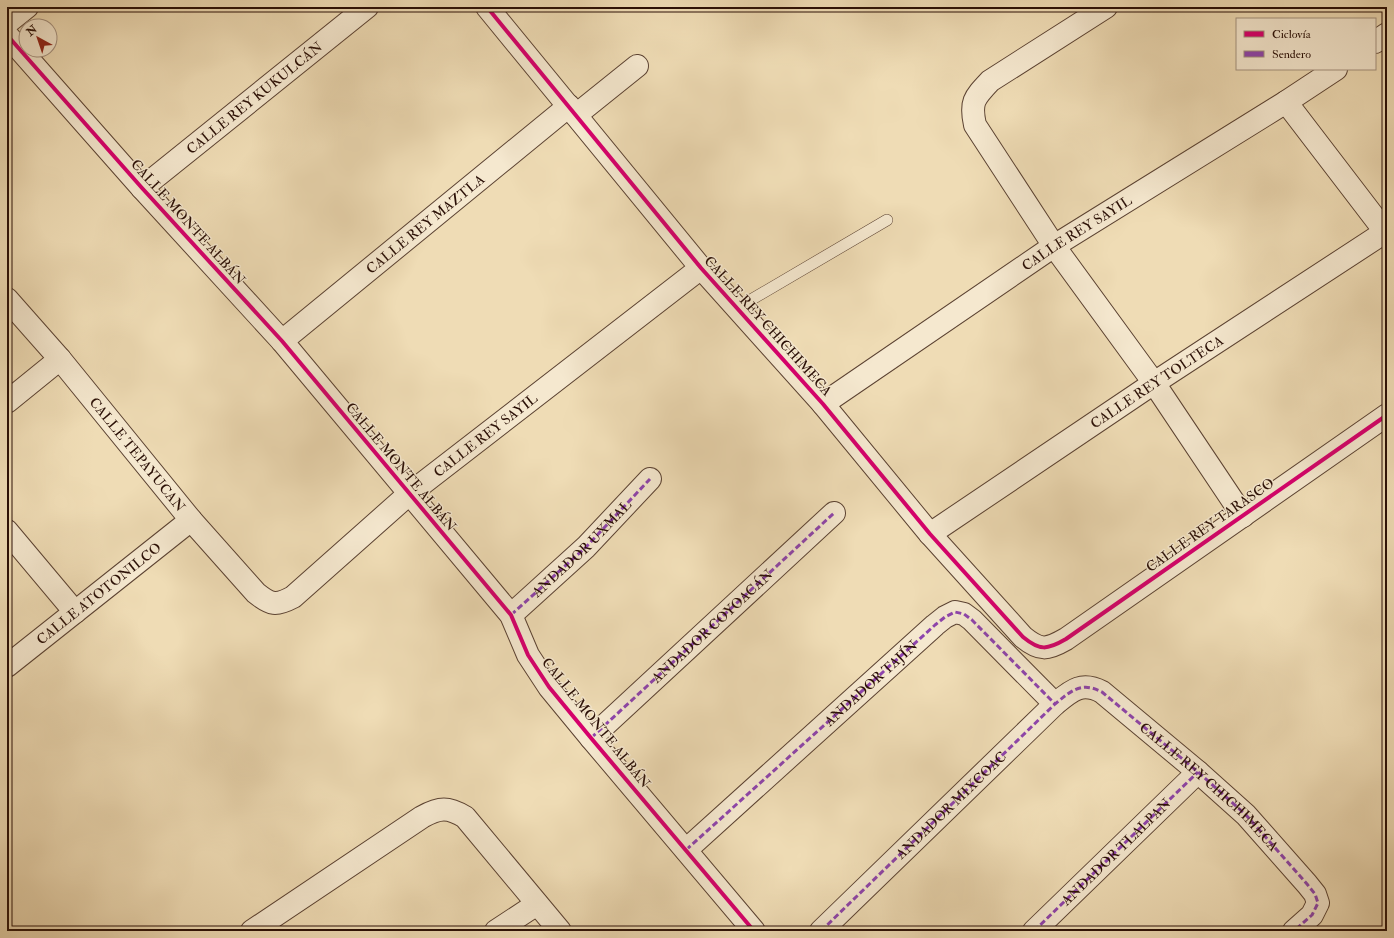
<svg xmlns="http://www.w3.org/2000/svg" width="1394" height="938" font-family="'IM FELL Double Pica',serif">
<rect width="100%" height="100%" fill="#efdcb5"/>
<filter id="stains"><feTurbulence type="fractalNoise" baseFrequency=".005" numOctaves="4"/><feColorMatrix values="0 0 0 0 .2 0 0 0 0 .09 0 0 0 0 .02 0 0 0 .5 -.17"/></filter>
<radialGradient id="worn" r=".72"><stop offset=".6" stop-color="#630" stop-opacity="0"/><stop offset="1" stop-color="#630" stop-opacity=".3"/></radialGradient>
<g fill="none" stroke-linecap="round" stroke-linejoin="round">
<defs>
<path id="lane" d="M737,308L887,220"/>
<g id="street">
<path d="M487,7L701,268L823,404L930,534L1023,637C1040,651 1047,650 1066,639L1387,415"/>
<path d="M1106,7L990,81C974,98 970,102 975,125L1054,246L1154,383L1243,516"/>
<path d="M7,23L27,7"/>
<path d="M7,35L142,188L282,341L511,615L528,655L549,687L591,738L754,931"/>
<path d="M1375,42L1387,34"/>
<path d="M1286,102L1387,234"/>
<path d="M576,115L637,66"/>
<path id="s1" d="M142,188L367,7"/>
<path id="s2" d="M7,299L60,359L191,520L256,593C271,605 276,606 293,597L409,494L701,268"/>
<path id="s3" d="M282,341L569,106"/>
<path d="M7,402L60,359"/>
<path id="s4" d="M823,404L1054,246L1286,102L1336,69"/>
<path d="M7,531L75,612"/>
<path id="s5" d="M930,534L1154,383L1385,232"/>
<path id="s6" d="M511,615L586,547L650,479"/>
<path id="s7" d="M7,666L191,520"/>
<path d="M591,738L834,513"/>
<path id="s8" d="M686,850L935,625L945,617L955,612L964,614L972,620L1055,704"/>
<path d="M252,931L422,817C440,807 448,807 465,817L560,931"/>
<path d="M496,931L537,904"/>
<path id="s9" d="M821,931L1055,704C1071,691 1081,681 1102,692L1198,772L1246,815L1307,884L1315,894L1318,903L1312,915L1294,931"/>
<path id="s10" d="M1034,931L1198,772"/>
</g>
</defs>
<use href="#lane" stroke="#5b4232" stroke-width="12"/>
<use href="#street" stroke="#5b4232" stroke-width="24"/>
<use href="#lane" stroke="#f5e8cf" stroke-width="11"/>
<use href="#street" stroke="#f5e8cf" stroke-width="22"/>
<g stroke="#8e44ad" stroke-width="3" stroke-dasharray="6 3" stroke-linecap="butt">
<path d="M511,615L586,547L650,479"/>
<path id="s11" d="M591,738L834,513"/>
<path d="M686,850L935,625L945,617L955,612L964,614L972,620L1055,704"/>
<path d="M821,931L1055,704C1071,691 1081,681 1102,692L1198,772L1246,815L1307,884L1315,894L1318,903L1312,915L1294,931"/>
<path d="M1034,931L1198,772"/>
</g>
<defs>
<g id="cycleway">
<path d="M487,7L701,268L823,404L930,534L1023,637C1040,651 1047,650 1066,639L1387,415"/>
<path d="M7,35L142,188L282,341L511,615L528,655L549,687L591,738L754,931"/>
</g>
</defs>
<use href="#cycleway" stroke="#f5e8cf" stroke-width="6"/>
<use href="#cycleway" stroke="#d6006c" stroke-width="4"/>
</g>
<g text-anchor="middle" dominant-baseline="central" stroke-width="3" stroke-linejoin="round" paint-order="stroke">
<g font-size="14" fill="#2a0f06" stroke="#f5e8cf">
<text stroke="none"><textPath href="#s1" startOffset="144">CALLE REY KUKULCÁN</textPath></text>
<text transform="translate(188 222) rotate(48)">CALLE MONTE ALBÁN</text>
<text stroke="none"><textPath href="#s3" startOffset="185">CALLE REY MAZTLA</textPath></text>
<text stroke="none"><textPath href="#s4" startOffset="306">CALLE REY SAYIL</textPath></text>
<text transform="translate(768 326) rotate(48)">CALLE REY CHICHIMECA</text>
<text stroke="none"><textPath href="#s5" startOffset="273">CALLE REY TOLTECA</textPath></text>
<text stroke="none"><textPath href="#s2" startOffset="678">CALLE REY SAYIL</textPath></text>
<text stroke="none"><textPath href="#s2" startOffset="203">CALLE TEPAYUCAN</textPath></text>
<text transform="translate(401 467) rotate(50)">CALLE MONTE ALBÁN</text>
<text transform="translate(1210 525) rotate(-35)">CALLE REY TARASCO</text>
<text stroke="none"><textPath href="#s6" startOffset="97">ANDADOR UXMAL</textPath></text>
<text stroke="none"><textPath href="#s7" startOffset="117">CALLE ATOTONILCO</textPath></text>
<text stroke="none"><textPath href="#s11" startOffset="165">ANDADOR COYOACÁN</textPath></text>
<text stroke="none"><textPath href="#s8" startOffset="249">ANDADOR TAJÍN</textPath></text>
<text transform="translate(596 723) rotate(51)">CALLE MONTE ALBÁN</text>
<text stroke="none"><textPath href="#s9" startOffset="522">CALLE REY CHICHIMECA</textPath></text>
<text stroke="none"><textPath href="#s9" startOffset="181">ANDADOR MIXCOAC</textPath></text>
<text stroke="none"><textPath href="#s10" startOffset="114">ANDADOR TLALPAN</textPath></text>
</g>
</g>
<rect width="1394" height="938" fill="none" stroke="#efdcb5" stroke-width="24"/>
<rect x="8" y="8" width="1378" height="922" fill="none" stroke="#2a0f06" stroke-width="2"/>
<rect x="12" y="12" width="1370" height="914" fill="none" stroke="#2a0f06"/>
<rect x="1236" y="18" width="140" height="52" fill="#f5e8cf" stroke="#a4917f"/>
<rect x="1244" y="31" width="20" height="6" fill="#d6006c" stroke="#a4917f"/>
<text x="1272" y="38" font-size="12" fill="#2a0f06">Ciclovía</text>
<rect x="1244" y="51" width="20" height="6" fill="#8e44ad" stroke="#a4917f"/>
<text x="1272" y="58" font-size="12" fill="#2a0f06">Sendero</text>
<g transform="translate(38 38) rotate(320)"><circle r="19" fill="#f5e8cf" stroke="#a4917f"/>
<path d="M0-3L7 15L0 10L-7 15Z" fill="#8f2418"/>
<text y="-6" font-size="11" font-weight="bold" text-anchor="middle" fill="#2a0f06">N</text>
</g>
<rect width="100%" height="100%" filter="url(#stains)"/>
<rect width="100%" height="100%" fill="url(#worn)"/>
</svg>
